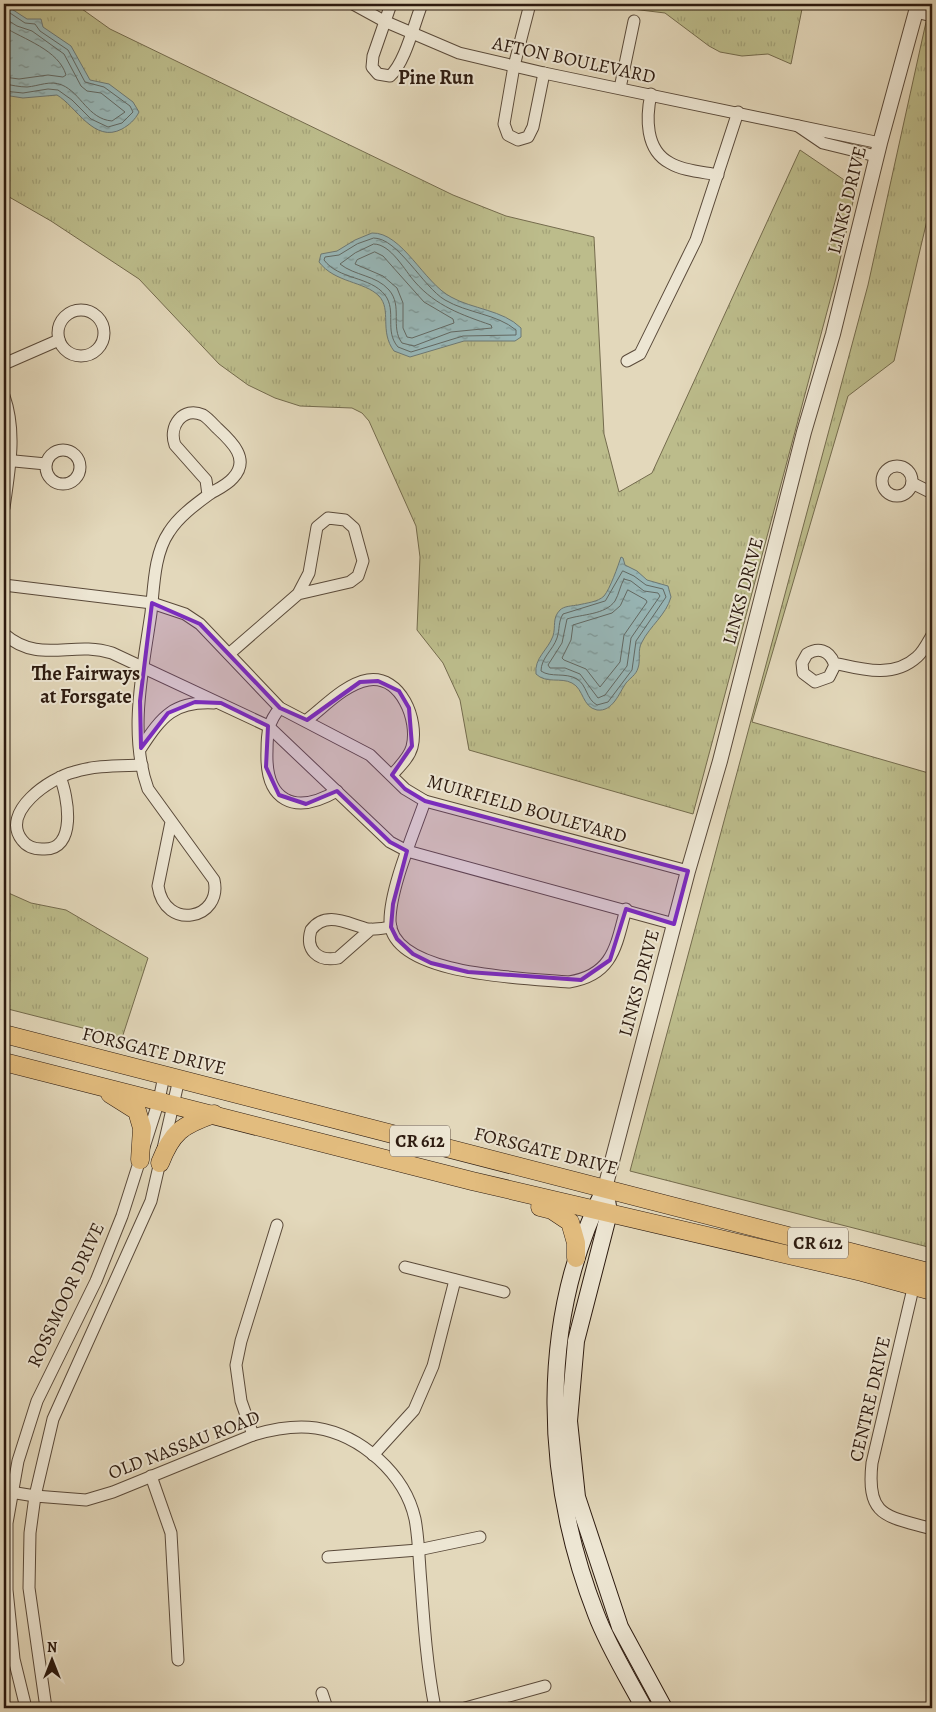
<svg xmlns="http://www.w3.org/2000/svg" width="936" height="1712" font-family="Alegreya,serif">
<defs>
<pattern id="grass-tufts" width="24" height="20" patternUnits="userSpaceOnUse" patternTransform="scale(1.25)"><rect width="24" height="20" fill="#bcbc8b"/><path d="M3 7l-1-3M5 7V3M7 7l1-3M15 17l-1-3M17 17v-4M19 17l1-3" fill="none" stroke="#a2a177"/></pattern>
<pattern id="water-ripples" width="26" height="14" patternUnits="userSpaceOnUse" patternTransform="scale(1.25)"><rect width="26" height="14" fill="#98b8b9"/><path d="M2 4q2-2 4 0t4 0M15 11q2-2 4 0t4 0" fill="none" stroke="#7c9595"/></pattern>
</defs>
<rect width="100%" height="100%" fill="#e3d8bb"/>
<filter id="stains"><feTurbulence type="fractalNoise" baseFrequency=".004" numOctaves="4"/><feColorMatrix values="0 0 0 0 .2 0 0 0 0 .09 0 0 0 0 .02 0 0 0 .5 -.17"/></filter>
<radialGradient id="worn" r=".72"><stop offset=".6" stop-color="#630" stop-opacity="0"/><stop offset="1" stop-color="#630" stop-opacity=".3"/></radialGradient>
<g fill="url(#grass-tufts)" stroke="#746b4d">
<path d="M4,4H75L110,29L141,44L453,195L506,216L594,237L604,434L619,492L652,473L800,150L856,188L836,278L693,814L469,750L460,700L443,663L417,630L420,557L416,526L369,421L362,413L352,408L300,406L275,398L248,385L219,364L139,279L51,221L4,194Z"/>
<path d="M591,4H803L791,64L768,54L742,56L720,52L709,46L665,13Z"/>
<path d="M930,4H932V199L894,361L848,396L752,722L932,774V1248L630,1171L868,285Z"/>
<path d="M4,891L31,903L66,910L148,958L122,1038L4,1008Z"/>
</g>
<g fill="url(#water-ripples)" stroke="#6d7975">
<path d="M4,4L27,19H41L43,27L71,46L90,80L109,84L133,102L139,112C135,120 129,125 122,129C94,144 76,106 57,95L23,98L4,95Z"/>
<path d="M372,233C402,232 424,283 451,297C472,309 503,310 521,328V337L515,341H464L410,357L394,351C379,331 392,310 379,296C364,281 335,283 319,262L321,254L337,251L355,240Z"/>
<path d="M621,557L623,558L625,565L637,571L647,580L668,586L671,597C666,615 650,626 642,642C637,650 641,660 638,668C636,675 630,678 626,683C619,693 613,712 597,710C582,707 584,689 572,683C561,677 546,684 536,674C534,658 548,650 553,636C556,626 552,618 560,610C564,606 572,606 578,605C586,603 598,602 604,596C610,589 618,566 621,557Z"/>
</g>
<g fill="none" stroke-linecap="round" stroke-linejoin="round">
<g stroke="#626964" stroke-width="1">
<path d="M4,9L25,23L35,24L40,31L68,50L85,82L104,87L130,106L133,112L122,123L108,127L91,119L72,100L58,90L48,89L23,93L4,91"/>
<path d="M4,18L17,26L32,31L64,54L81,86L87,91L101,93L125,112L112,121C88,119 81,93 62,85C50,80 39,86 27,87C19,87 12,85 4,84"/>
<path d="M4,27C23,39 59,50 66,75L63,77L48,75L19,79L4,77"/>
<path d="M374,238C398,238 423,287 445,300C467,313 497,314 516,330V335L463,336L411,352L398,347C384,331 397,311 385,295C370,276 339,280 324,260L325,257L339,255L357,244Z"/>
<path d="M374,244C391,244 405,271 415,282C436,306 462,315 491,325L492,328L451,332L414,346L402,343C390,327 403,306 389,290C376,275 355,276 340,264L355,253Z"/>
<path d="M375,252L383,256L424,302L453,319L454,323L412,338L407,337L403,328V303L397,288L383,276L355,264L357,260Z"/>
<path d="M623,571L634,576L646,585L663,589L666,597L636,641L632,670L608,702L597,705C586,699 587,685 577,679C565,672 551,678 541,671C541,658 553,650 557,638C560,629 558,622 563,614L605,601Z"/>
<path d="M624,579L631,581L644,591L658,593L660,596L631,638L627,666L605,695L598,698L580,674L565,668H550L548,665L562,643L567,619C582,614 605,615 615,601C619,594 620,586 624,579Z"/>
<path d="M628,590L646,600L647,602L624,635L620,662L600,687L586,669L564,660L562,658L571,640L573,625L612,613L620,606Z"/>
</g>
<defs>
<g id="minor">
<path d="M353,4L384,21L459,53L544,73L880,143"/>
<path d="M391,4L373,56L372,67L378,74L390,76C405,63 414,24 422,4"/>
<path d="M530,4L514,66L504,124L508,135L518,140L528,137L533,127L544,73"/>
<path d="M916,12L932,16"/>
<path d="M620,88L634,21"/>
<path d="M651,94C646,117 645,150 670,163C683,171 703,172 718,175"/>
<path d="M798,126L823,143L876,156"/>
<circle cx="81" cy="333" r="23"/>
<path d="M627,361L640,354L696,240L738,112"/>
<path d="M4,364L59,340"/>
<path d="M4,396C17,433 9,470 4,508"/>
<circle cx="63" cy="467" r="17"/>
<path d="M4,460L46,464"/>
<circle cx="897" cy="481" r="15"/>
<path d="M912,483L932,493"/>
<path d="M4,585L152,603L185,614L200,624L280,708L370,755L405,789L425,801L688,871"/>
<path d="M4,634C40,665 72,640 112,653L268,726L390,842L407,851L674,924"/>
<path d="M229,654L298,594L350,582L358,576L363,561L354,528L345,520L328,518L317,527L309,573L298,594"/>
<path d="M834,667L829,677L815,682L803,673L802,663L807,654C818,647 829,650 834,663C861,669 893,679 917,657C923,652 928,642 932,635"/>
<path d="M280,708C268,722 267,733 267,751C265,801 294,816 337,791"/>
<path d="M307,720C324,707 345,684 368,680C401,675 419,720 412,747C409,758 399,767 392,775"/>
<path d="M141,748C162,716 174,701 214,703"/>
<path d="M60,777C68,796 78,852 42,849C35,849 27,847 22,840C0,812 50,778 74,772C96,765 120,766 142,765"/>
<path d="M425,801C414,833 390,888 390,921C391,977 530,978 569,982C613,975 616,946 626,909"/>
<path d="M171,822L158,886C165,932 223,919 214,880L148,789C128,734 143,669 151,613C154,586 154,554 169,532C179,516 196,504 211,493C218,489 227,485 233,478C251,459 231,441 217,428C213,424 208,418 203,415C183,406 168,426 175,445L206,480L208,495"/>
<path d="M371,929L338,958C318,962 305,950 311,930C326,910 348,924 368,929C375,930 384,928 391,927"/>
<path d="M405,1267L504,1292"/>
<path d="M915,1280L872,1463C866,1518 887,1516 932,1529"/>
<path d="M253,1435L241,1401L236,1365L241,1341L277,1225"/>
<path d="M373,1455L414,1410L433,1366L455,1280"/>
<path d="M151,1476L171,1533L178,1660"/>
<path d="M4,1491L35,1496L86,1500L113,1492L253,1435C273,1429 295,1425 316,1428C361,1435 405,1474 415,1519C419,1540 419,1562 421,1583C424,1625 427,1667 435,1708"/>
<path d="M328,1557L418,1550L480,1537"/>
<path d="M322,1693L327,1708"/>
<path d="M26,1708L14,1659L7,1590V1523L18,1461L37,1401L96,1281L122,1216L159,1100L164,1076"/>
<path d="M46,1708L29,1588L30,1533L35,1496L53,1419L151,1201L179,1079"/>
<path d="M465,1708L545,1686"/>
</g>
<path id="tertiary" d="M605,1188L688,871L720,761L804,432L833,334L880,143L918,4"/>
<g id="secondary">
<path d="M605,1188C538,1320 543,1478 596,1614C608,1646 628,1678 644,1708"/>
<path d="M607,1200L609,1213L576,1341L569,1421L577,1497L620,1627L664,1708"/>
</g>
<g id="primary">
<path d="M4,1034L932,1273"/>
<path d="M4,1062L472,1181L862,1272L932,1291"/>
<path d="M110,1094L137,1111L142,1128L140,1160"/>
<path d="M160,1163C172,1132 182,1125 214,1114"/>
<path d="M540,1207L552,1210L570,1222L576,1243V1258"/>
</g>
</defs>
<use href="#minor" stroke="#5a4a3a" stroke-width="13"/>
<use href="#tertiary" stroke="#5a4a3a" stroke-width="16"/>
<use href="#secondary" stroke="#2c1a0f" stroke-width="18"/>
<use href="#primary" stroke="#2c1a0f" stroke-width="19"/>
<use href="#minor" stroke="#ede6d3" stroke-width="11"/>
<use href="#tertiary" stroke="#ede6d3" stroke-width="14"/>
<use href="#secondary" stroke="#ede6d3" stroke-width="16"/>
<use href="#primary" stroke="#e2bc7e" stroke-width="18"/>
</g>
<path fill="#7b2cbf" fill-opacity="0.2" stroke="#7b2cbf" stroke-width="4" stroke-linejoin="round" d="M152,603L200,624L280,708L307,720L360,682L378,681L399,691L409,708L412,746L392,775L405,789L425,801L688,871L674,924L626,909L610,960L581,980L468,972L431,963L413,954L397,939L391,927L393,904L407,851L390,842L337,791L306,804L279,795L266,767L268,726L221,703L195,702L168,713L141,748L140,701Z"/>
<g text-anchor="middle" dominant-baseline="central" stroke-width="4" stroke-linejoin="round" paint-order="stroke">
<g fill="#ede6d3" stroke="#66574a" stroke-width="1">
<rect x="390" y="1125.5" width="60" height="31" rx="4"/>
<rect x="788" y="1227.5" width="60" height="31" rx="4"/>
</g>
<g font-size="18" font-weight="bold" fill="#2c1a0f">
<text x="420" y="1141">CR 612</text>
<text x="818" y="1243">CR 612</text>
</g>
<g font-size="19" fill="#2c1a0f" stroke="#ede6d3">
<text transform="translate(574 60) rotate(12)">AFTON BOULEVARD</text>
<text transform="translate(847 200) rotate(-76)">LINKS DRIVE</text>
<text transform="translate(743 591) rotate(-75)">LINKS DRIVE</text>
<text transform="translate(527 809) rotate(16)">MUIRFIELD BOULEVARD</text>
<text transform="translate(639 983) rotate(-75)">LINKS DRIVE</text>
<text transform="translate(154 1051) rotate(14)">FORSGATE DRIVE</text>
<text transform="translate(546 1151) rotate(14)">FORSGATE DRIVE</text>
<text transform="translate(66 1295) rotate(-65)">ROSSMOOR DRIVE</text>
<text transform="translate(870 1399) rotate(-77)">CENTRE DRIVE</text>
<text transform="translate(184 1445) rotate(-21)">OLD NASSAU ROAD</text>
</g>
<g font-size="20" font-weight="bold" fill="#2c1a0f" stroke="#ede6d3">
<text x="436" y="77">Pine Run</text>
<text x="86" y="673">The Fairways<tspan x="86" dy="23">at Forsgate</tspan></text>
</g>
</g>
<rect width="936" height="1712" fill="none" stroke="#e3d8bb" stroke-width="20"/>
<rect x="5" y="5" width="926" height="1702" fill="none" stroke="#2c1a0f" stroke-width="2.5"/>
<rect x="10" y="10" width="916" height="1692" fill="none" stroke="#2c1a0f"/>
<g transform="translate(52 1660)" stroke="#ede6d3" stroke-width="4" paint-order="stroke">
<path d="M0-4L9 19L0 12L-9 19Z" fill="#2c1a0f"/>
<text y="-8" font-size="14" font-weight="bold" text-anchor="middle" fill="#2c1a0f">N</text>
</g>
<rect width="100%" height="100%" filter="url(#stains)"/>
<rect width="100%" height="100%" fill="url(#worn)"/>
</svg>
